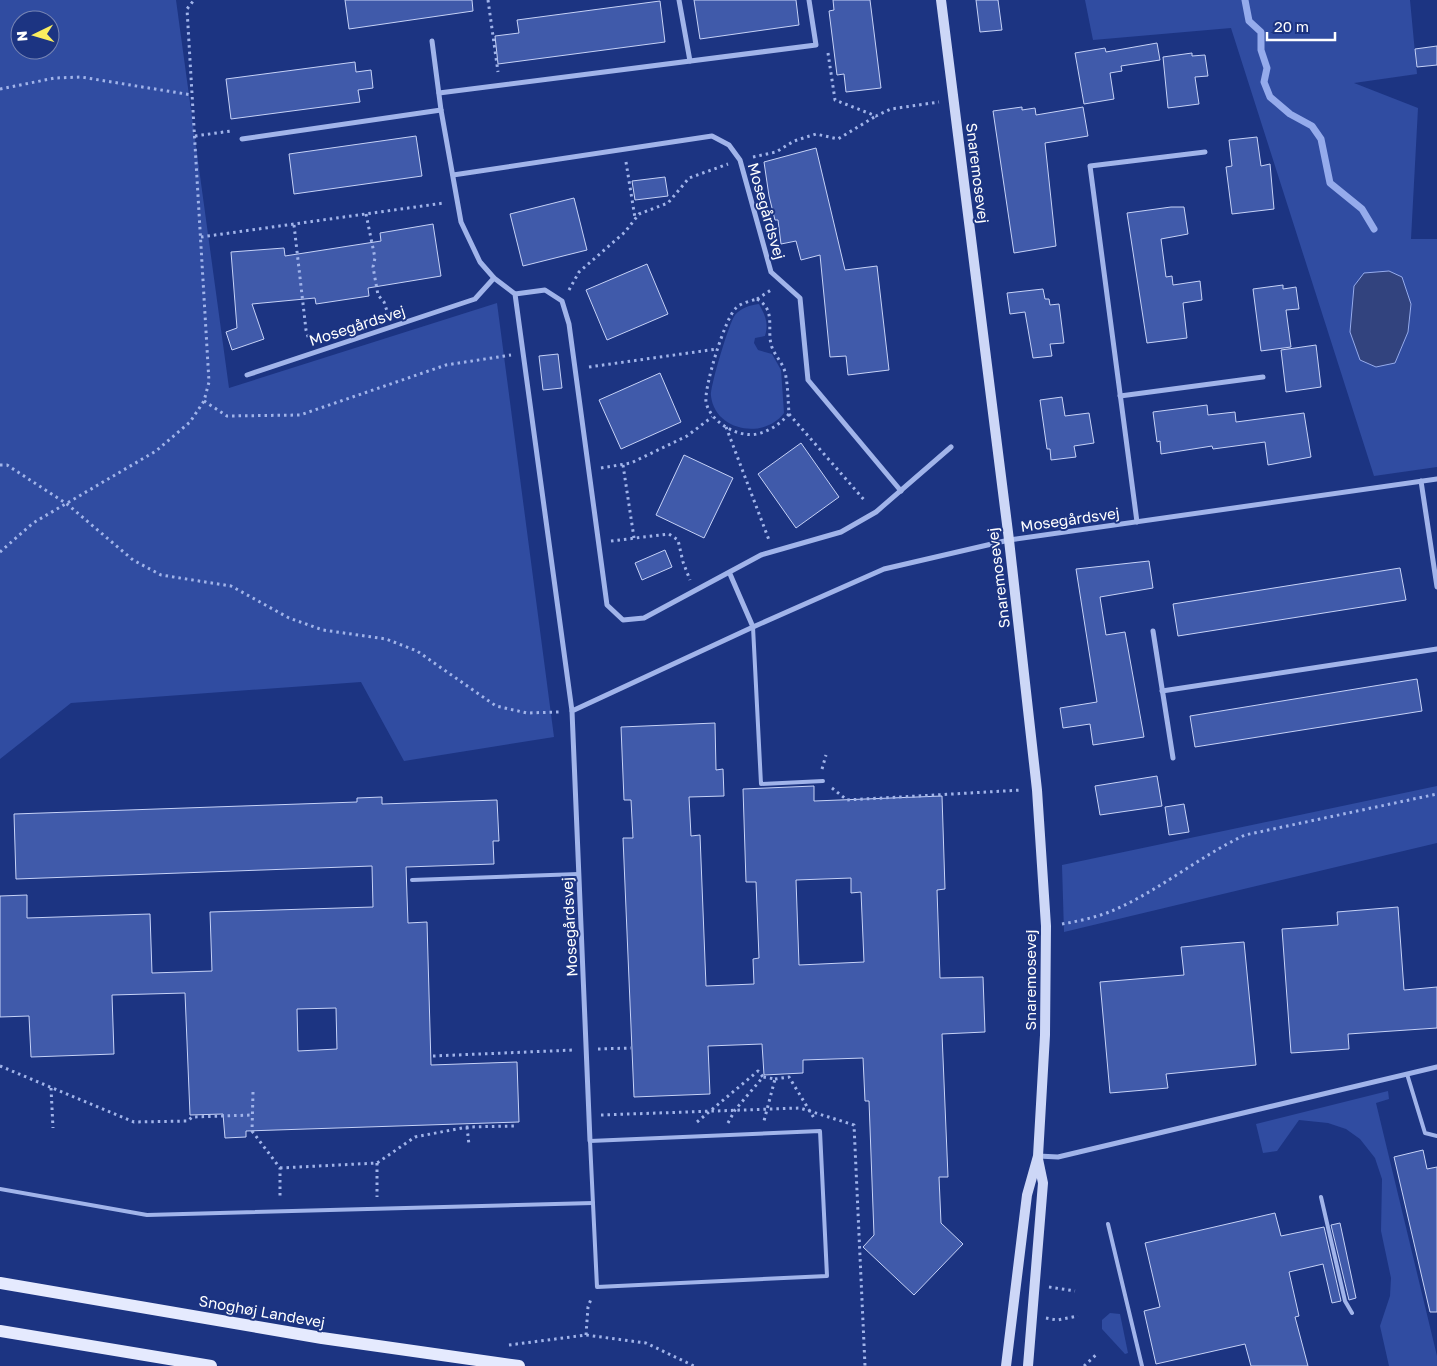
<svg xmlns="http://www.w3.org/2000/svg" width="1437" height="1366" font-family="'Golos Text',sans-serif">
<rect width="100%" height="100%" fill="#1c3482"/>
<g fill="#304ca1" fill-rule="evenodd">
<path d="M0,0H176L229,388L497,303L554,737L404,761L361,682L71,703L0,759ZM20,20H50V50H20Z"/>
<path d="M1085,0H1410L1417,74L1354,83L1418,108L1411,239H1437V467L1374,476L1231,28L1093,40Z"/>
<path d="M759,304C765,315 769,323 765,336L755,338L754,343L758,350L772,354L781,370L784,413C764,440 715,431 711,396C710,387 729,323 735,315C741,308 750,305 759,304Z"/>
<path d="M1437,786V843L1064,932L1062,865Z"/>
<path d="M1388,1091L1389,1099L1376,1103L1437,1356V1366H1389L1380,1326L1390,1296L1391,1278L1381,1231L1382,1179L1375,1158L1360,1139L1346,1129L1328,1123L1299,1120L1277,1151L1263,1153L1256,1124Z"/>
<path d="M1110,1313L1120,1314L1128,1353L1125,1354L1102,1329V1320Z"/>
</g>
<path fill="#32437e" stroke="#95abec" d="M1389,271L1402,277L1411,304L1408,332L1395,363L1376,367L1360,360L1350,332L1354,286L1364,273Z"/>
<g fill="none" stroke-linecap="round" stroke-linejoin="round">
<path stroke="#95abec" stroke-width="7" d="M1245,0L1249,21L1261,32V50L1267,68L1264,82L1270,97L1290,114L1312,126L1321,139L1330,183L1362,209L1374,229"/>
</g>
<g fill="#405aaa" stroke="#c6d2f7" fill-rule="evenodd">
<path d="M345,0H472L473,11L349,29Z"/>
<path d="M694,0H796L799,25L700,39Z"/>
<path d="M833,0H870L881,88L846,92L844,74L837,75L829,11L834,10Z"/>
<path d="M976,0H998L1002,30L980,32Z"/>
<path d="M660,1L665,42L498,64L495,36L519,33L517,20Z"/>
<path d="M1157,43L1160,60L1121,66L1122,71L1110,73L1114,99L1084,104L1075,53L1105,48L1106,52Z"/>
<path d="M1437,46V65L1417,67L1415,49Z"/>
<path d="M1192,53V56L1205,55L1208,76L1195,77L1199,104L1168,108L1163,57Z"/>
<path d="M355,62L356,72L371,70L373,88L358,90L360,102L231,119L226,79Z"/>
<path d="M1022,107V110L1035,108L1036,115L1083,107L1088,136L1045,143L1056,246L1014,253L993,111Z"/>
<path d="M416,136L422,176L294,194L289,154Z"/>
<path d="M1257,137L1261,166L1270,164L1274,209L1232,214L1226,167L1232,166L1229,140Z"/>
<path d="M816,148L845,270L877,266L889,370L848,375L846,356L830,357L820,255L801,260L796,241L781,244L778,220H775L769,196L764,162Z"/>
<path d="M665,177L668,196L635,200L632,181Z"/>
<path d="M574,198L587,250L523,266L510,214Z"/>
<path d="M1171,207H1184L1188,234L1161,239L1166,277L1172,276L1173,285L1200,281L1202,300L1183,303L1187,338L1147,343L1127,213Z"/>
<path d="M433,224L441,276L368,288L369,296L316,304L315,298L252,304L264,339L232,350L226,332L237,328L231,252L284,248L285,256L381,241L380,233Z"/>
<path d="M647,264L668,314L607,340L586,290Z"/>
<path d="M1283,285V289L1296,287L1299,309L1286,310L1291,347L1261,351L1253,289Z"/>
<path d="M1043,289L1045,299H1049L1050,305L1059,304L1064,343L1050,344L1052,356L1033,358L1025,312L1010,314L1007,293Z"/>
<path d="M1316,345L1321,387L1286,392L1281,350Z"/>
<path d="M558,354L562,388L543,390L539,356Z"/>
<path d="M660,373L681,422L621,449L599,400Z"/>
<path d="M1062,397L1065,416L1089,413L1094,443L1074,446L1076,457L1051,460L1050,449H1047L1040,400Z"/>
<path d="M1207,405L1208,415L1235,412L1236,422L1304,413L1311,457L1268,465L1265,442L1213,449L1212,446L1161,454L1160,441L1157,442L1153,412Z"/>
<path d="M801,443L839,497L796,528L758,474Z"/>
<path d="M684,455L733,478L704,538L656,515Z"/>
<path d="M665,550L672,567L642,580L635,563Z"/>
<path d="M1149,561L1153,588L1100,597L1106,635L1125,632L1144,737L1093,745L1090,724L1063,728L1060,708L1097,702L1076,569Z"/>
<path d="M1400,568L1406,600L1178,636L1173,604Z"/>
<path d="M1417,679L1422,711L1195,747L1190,716Z"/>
<path d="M715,723L716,770L723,769L724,796L689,797L691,836L700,835L706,986L754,984L753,959L759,958L756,882H746L743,789L814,786V801L942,796L945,889L937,890L940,978L983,977L985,1032L942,1034L948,1177H939L941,1223L963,1244L914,1295L863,1247L874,1235L869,1101H865L863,1058L803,1060V1073L764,1075L762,1044L708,1046L710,1094L634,1097L623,838H633L631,800H624L621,727ZM851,878V893L861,892L864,962L799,965L796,880Z"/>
<path d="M1157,776L1162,806L1100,815L1095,786Z"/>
<path d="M382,797V804L497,800L499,841H493L494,864L406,867L408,923L427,922L431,1065L517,1062L519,1122L246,1131V1137L225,1138L223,1114L190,1115L185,993L112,995L114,1054L31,1057L29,1016L0,1017V896L27,895V918L150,914L152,973L212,971L210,912L373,907L372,866L16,879L14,814L357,802V798ZM336,1008L337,1049L298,1051L297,1009Z"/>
<path d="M1184,804L1189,832L1169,835L1165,807Z"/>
<path d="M1398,907L1404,990L1437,987V1028L1348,1034L1349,1049L1291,1053L1282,929L1338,925L1337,912Z"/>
<path d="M1244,942L1256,1065L1166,1074L1168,1088L1110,1093L1100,982L1184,975L1181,947Z"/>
<path d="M1423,1150L1427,1169L1437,1167V1312H1430L1394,1157Z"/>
<path d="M1275,1213L1281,1236L1324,1227L1341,1301L1332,1303L1323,1264L1289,1272L1299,1316L1295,1317L1308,1366H1251L1245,1344L1156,1364L1144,1311L1160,1307L1145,1243Z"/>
<path d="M1340,1223L1356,1298L1349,1300L1331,1225Z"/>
</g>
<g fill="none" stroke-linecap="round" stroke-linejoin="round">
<g stroke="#a1b4ea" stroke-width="3" stroke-dasharray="2.5 4" stroke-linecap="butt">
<path d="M488,0L498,72"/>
<path d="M828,53L835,100L876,116L891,109L939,102"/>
<path d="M0,89L55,78L81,77L192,95"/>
<path d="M195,136L231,131"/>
<path d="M753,157L776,152L794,141L816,134L838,139L876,116"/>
<path d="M626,162L635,218"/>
<path d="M366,214L375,258L373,267L378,295L384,302L388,314"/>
<path d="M294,225L306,330L309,340"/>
<path d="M201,237L444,203"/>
<path d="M569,290L579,272L625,232L639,214L668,203L689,178L728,164"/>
<path d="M757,299C776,310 767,327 771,344C773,354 782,361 785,372C788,385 788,400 789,414C780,424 770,431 757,434C738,438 710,422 706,402C704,387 725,318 736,308C741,303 750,301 757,299Z"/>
<path d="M757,299L771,290"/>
<path d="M589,367L717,349"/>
<path d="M204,401L227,416L300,415L446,365L511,355"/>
<path d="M789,414L866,502"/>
<path d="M726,427L769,540"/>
<path d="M0,465H7L67,504L133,560L161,575L231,586L289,618L323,630L386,639L417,651L496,706L527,713L559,712"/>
<path d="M623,465L634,538"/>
<path d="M601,468L631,463L687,436L712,417"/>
<path d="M611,541L669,534L678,540L683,562L690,580"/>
<path d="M0,552L33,523L156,451L190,422L204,401L209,382L187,9L194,0"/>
<path d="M822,769L826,755"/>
<path d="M832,788L847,800L1022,790"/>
<path d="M1062,924C1079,921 1098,917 1114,910C1160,890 1200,856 1245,835L1437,794"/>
<path d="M598,1049L631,1048"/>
<path d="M433,1056L574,1050"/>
<path d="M0,1066L134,1122L188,1121L192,1117L252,1115"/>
<path d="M775,1079L789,1077L814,1118"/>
<path d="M51,1088L53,1128"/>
<path d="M253,1092L252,1131L280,1168V1198"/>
<path d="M601,1115L800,1108L854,1125L865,1366"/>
<path d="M697,1122L758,1071L763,1077"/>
<path d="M728,1123L735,1110L763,1077L775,1079L764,1121"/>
<path d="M467,1127L469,1145"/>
<path d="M377,1163V1197"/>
<path d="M280,1168L377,1163L415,1137L467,1127L515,1126"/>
<path d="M1049,1287L1075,1291"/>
<path d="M1046,1318L1057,1320L1078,1316"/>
<path d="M586,1335L588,1307L591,1299"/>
<path d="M509,1345L586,1335L646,1343L694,1366"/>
<path d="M1084,1366L1098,1353"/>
</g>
<g stroke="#a1b4ea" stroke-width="4">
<path d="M753,627L761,784L823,781"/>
<path d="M412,880L579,874"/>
<path d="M1407,1074L1425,1133L1437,1136"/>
<path d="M820,1131L827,1276L597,1287L590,1141Z"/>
<path d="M0,1189L147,1215L593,1203"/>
<path d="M1321,1197L1345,1301L1352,1313"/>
<path d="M1108,1224L1142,1366"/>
</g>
<g stroke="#a1b4ea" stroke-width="5">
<path d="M679,0L690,61"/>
<path d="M432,41L441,110L461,222L480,262L494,278L515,294L572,711"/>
<path d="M439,93L816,45L809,0"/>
<path d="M242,139L441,110"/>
<path d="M453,175L712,136L729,145L740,160L771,272L800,298L808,380L901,491"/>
<path d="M515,294L545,290L562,301L569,324L607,605L623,620L644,618L761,555L841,532L876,512L951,447"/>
<path d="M247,375L475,299L494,278"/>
<path d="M1120,396L1263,377"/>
<path d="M1421,481L1437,587"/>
<path d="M1137,522L1090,166L1205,152"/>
<path d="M730,574L753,627"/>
<path d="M1153,631L1173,758"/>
<path d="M1162,691L1437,649"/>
<path d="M590,1141L572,711L753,627L884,569L1009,540L1437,479"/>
<path d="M1038,1156L1058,1157L1437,1067"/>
</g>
<g stroke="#cdd7f7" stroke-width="10">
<path d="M941,0L1009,540L1037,790L1046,926L1045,1035L1038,1156L1027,1195L1006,1366"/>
<path d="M1028,1366L1043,1183L1038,1159"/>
</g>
<g stroke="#e5eafe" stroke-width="12">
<path d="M0,1283L322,1338L519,1366"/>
<path d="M0,1331L211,1366"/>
</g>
</g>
<g text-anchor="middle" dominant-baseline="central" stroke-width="4" stroke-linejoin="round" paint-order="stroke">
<g font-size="15" fill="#fff" stroke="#1c3482">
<text transform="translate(978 173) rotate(83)">Snaremosevej</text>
<text transform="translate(767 211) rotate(74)">Mosegårdsvej</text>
<text transform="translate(357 325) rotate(-18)">Mosegårdsvej</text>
<text transform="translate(1070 519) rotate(-8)">Mosegårdsvej</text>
<text transform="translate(998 578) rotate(-97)">Snaremosevej</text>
<text transform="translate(569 927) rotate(-93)">Mosegårdsvej</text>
<text transform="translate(1030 980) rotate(-90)">Snaremosevej</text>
<text transform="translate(262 1311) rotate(10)">Snoghøj Landevej</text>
</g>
</g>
<g transform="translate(35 35) rotate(265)"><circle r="24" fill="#1c3482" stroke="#7785b4"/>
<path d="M0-4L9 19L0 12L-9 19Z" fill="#faed5f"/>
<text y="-8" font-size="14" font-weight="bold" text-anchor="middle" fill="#ffffff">N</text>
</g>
<path d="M1267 32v8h68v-8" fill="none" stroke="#ffffff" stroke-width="2.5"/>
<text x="1274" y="32" font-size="15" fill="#ffffff" stroke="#1c3482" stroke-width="4" paint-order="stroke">20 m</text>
</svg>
